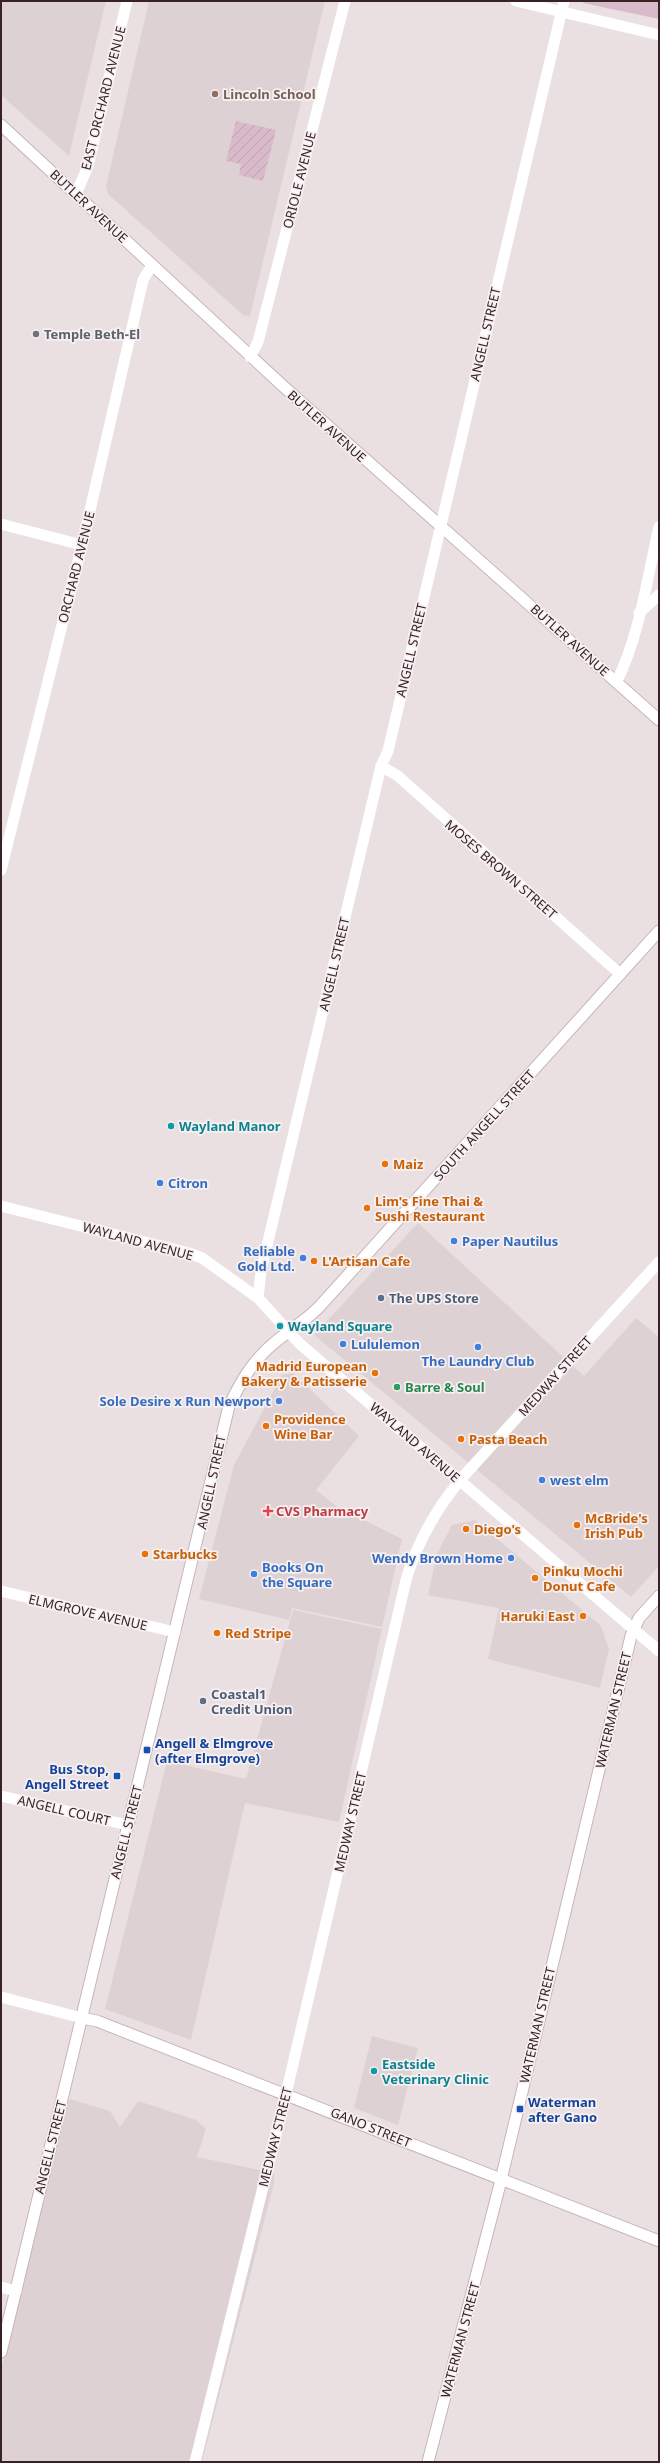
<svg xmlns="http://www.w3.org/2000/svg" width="660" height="2463" font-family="'Noto Sans',sans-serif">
<defs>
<pattern id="garden-furrows" width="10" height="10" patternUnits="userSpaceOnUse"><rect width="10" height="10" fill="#d9bacb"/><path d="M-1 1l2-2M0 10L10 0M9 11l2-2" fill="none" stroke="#bba0ae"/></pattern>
</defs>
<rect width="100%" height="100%" fill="#eae0e2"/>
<g fill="#ddd1d4">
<path d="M1,1H106L69,156L1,95Z"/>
<path d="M149,1H325L250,316L243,315L108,194L106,186Z"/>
<path d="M418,1223L584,1376L636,1318L659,1337V1566L631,1597L314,1335Z"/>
<path d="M293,1373L359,1436L316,1490L336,1506L402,1539L382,1627L292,1608L289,1620L199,1599L234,1465L282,1375Z"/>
<path d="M475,1520L601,1626L609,1649L600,1688L488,1659L499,1608L428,1595L437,1554L452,1525Z"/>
<path d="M293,1610L382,1629L339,1822L245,1803L191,2040L105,2009L167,1761L246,1779Z"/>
<path d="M372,2036L418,2048L398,2125L354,2108Z"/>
<path d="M70,2099L110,2111L120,2127L138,2101L196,2120L206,2129L197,2157L274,2173V2183L202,2462H1V2370L66,2107Z"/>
</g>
<path fill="#d9bacb" d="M584,1H659V19L583,3Z"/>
<path fill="url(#garden-furrows)" d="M236,121L276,130L263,181L239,175L241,164L226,161Z"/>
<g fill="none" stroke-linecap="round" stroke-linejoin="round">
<defs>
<g id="secondary">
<path d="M1,125L283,386L659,720"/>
<path d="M82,2018L97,2021L659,2241"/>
<path d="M1,2352L229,1406C240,1383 253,1360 274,1343C289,1330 306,1321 320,1306L659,931"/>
<path d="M428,2462L500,2184L631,1636L639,1618L659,1596"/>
</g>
</defs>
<use href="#secondary" stroke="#c9b4b7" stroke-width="13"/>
<g stroke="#fff" stroke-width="11">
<path d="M516,1L659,35"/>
<path d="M76,194L88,166L127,1"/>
<path d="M250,357L258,342L345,1"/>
<path d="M1,524L82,545"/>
<path d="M639,613L659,595"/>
<path d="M617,681C640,634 647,578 659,527"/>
<path d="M381,766L398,776L620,974"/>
<path d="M1,870L82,545L143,280L152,265"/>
<path d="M1,1796L128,1825"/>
<path d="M1,1997L82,2018"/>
<path d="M1,2287L16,2291"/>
<path d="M195,2462L286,2094L406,1580C417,1542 435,1511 460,1480L659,1262"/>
</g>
<g stroke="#fff" stroke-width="11">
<path d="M1,1206L189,1253L202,1258L258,1298L300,1344L659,1651"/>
<path d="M258,1298L261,1271L381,766L388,751L564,1"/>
<path d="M1,1591L175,1632"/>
</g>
<use href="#secondary" stroke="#fff" stroke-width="11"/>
</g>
<circle fill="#8d6e63" stroke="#f7f0f2" stroke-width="1.5" cx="215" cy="94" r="4"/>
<circle fill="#6b7280" stroke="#f7f0f2" stroke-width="1.5" cx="36" cy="334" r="4"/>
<g fill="#0f9aa8" stroke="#f7f0f2" stroke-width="1.5">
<circle cx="171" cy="1126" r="4"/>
<circle cx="280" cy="1326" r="4"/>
<circle cx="374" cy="2071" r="4"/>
</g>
<g fill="#e8710a" stroke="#f7f0f2" stroke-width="1.5">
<circle cx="385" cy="1164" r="4"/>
<circle cx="367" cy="1208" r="4"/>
<circle cx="314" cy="1261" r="4"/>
<circle cx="375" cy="1373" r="4"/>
<circle cx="266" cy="1426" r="4"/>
<circle cx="461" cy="1439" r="4"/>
<circle cx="577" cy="1525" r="4"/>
<circle cx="466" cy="1529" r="4"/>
<circle cx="145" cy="1554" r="4"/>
<circle cx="535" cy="1578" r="4"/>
<circle cx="583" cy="1616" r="4"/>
<circle cx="217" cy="1633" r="4"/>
</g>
<g fill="#3f7fe0" stroke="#f7f0f2" stroke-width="1.5">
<circle cx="160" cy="1183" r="4"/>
<circle cx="454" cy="1241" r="4"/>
<circle cx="303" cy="1258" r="4"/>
<circle cx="343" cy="1344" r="4"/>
<circle cx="478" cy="1347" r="4"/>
<circle cx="279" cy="1401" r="4"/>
<circle cx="542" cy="1480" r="4"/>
<circle cx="511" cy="1558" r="4"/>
<circle cx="254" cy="1574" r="4"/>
</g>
<g fill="#5c6f8a" stroke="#f7f0f2" stroke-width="1.5">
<circle cx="381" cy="1298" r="4"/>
<circle cx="203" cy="1701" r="4"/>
</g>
<circle fill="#2e9e5b" stroke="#f7f0f2" stroke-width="1.5" cx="397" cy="1387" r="4"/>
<path fill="#e0444e" stroke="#f7f0f2" stroke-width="1.5" d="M266 1505h4v4h4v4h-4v4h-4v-4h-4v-4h4z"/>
<g fill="#1a4fb4" stroke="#f7f0f2" stroke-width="1.5">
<rect x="143" y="1746" width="8" height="8" rx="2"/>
<rect x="113" y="1772" width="8" height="8" rx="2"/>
<rect x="516" y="2105" width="8" height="8" rx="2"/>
</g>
<g text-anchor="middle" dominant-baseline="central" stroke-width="3.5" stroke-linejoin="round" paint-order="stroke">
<g font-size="13" font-weight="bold" fill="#785e54" stroke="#f7f0f2" text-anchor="start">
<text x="223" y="94">Lincoln School</text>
</g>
<g font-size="13" fill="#392223" stroke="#f7f0f2">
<text transform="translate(103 98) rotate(-76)">EAST ORCHARD AVENUE</text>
<text transform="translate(299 180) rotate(-76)">ORIOLE AVENUE</text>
<text transform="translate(89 206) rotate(43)">BUTLER AVENUE</text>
<text transform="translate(485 334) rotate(-77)">ANGELL STREET</text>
<text transform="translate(327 426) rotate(42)">BUTLER AVENUE</text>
<text transform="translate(76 567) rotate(-76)">ORCHARD AVENUE</text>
<text transform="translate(570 640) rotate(42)">BUTLER AVENUE</text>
<text transform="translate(411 650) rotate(-77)">ANGELL STREET</text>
<text transform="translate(501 869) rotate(41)">MOSES BROWN STREET</text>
<text transform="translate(334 964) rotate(-77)">ANGELL STREET</text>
<text transform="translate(484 1125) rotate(-48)">SOUTH ANGELL STREET</text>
<text transform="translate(138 1241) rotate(15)">WAYLAND AVENUE</text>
<text transform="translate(555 1376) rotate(-48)">MEDWAY STREET</text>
<text transform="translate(415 1442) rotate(41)">WAYLAND AVENUE</text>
<text transform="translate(211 1482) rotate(-78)">ANGELL STREET</text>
<text transform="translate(88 1612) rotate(13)">ELMGROVE AVENUE</text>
<text transform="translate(613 1710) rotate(-77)">WATERMAN STREET</text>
<text transform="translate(64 1810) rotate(13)">ANGELL COURT</text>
<text transform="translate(350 1822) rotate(-77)">MEDWAY STREET</text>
<text transform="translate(126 1832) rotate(-76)">ANGELL STREET</text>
<text transform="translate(537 2025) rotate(-77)">WATERMAN STREET</text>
<text transform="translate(371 2127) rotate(22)">GANO STREET</text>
<text transform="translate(275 2137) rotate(-76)">MEDWAY STREET</text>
<text transform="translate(50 2147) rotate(-76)">ANGELL STREET</text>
<text transform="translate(460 2340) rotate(-75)">WATERMAN STREET</text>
</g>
<g font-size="13" font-weight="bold" fill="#5b616d" stroke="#f7f0f2" text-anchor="start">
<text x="44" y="334">Temple Beth-El</text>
</g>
<g font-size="13" font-weight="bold" fill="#0d838f" stroke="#f7f0f2" text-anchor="start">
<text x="179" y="1126">Wayland Manor</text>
<text x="288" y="1326">Wayland Square</text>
<text x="382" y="2064">Eastside<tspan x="382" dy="15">Veterinary Clinic</tspan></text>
</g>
<g font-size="13" font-weight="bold" fill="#c56008" stroke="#f7f0f2" text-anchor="start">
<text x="393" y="1164">Maiz</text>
<text x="375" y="1201">Lim's Fine Thai &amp;<tspan x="375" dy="15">Sushi Restaurant</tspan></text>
<text x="322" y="1261">L'Artisan Cafe</text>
<text x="367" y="1366" text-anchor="end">Madrid European<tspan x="367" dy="15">Bakery &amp; Patisserie</tspan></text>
<text x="274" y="1419">Providence<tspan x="274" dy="15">Wine Bar</tspan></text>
<text x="469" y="1439">Pasta Beach</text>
<text x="585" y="1518">McBride's<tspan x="585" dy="15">Irish Pub</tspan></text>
<text x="474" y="1529">Diego's</text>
<text x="153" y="1554">Starbucks</text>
<text x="543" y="1571">Pinku Mochi<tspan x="543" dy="15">Donut Cafe</tspan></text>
<text x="575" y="1616" text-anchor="end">Haruki East</text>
<text x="225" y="1633">Red Stripe</text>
</g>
<g font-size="13" font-weight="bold" fill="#366cbe" stroke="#f7f0f2" text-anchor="start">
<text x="168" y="1183">Citron</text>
<text x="462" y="1241">Paper Nautilus</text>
<text x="295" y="1251" text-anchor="end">Reliable<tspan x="295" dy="15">Gold Ltd.</tspan></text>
<text x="351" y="1344">Lululemon</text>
<text x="478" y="1361" text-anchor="middle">The Laundry Club</text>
<text x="271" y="1401" text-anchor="end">Sole Desire x Run Newport</text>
<text x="550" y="1480">west elm</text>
<text x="503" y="1558" text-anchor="end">Wendy Brown Home</text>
<text x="262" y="1567">Books On<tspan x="262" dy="15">the Square</tspan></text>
</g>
<g font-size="13" font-weight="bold" fill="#4e5e75" stroke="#f7f0f2" text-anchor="start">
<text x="389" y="1298">The UPS Store</text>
<text x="211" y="1694">Coastal1<tspan x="211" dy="15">Credit Union</tspan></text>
</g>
<g font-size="13" font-weight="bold" fill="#27864d" stroke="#f7f0f2" text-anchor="start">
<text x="405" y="1387">Barre &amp; Soul</text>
</g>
<g font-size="13" font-weight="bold" fill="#be3a42" stroke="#f7f0f2" text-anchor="start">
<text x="276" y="1511">CVS Pharmacy</text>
</g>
<g font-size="13" font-weight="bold" fill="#164399" stroke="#f7f0f2" text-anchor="start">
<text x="155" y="1743">Angell &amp; Elmgrove<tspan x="155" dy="15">(after Elmgrove)</tspan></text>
<text x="109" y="1769" text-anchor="end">Bus Stop,<tspan x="109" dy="15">Angell Street</tspan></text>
<text x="528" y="2102">Waterman<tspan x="528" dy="15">after Gano</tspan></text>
</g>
</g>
<rect width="660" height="2463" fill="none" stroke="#392223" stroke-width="4"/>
</svg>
